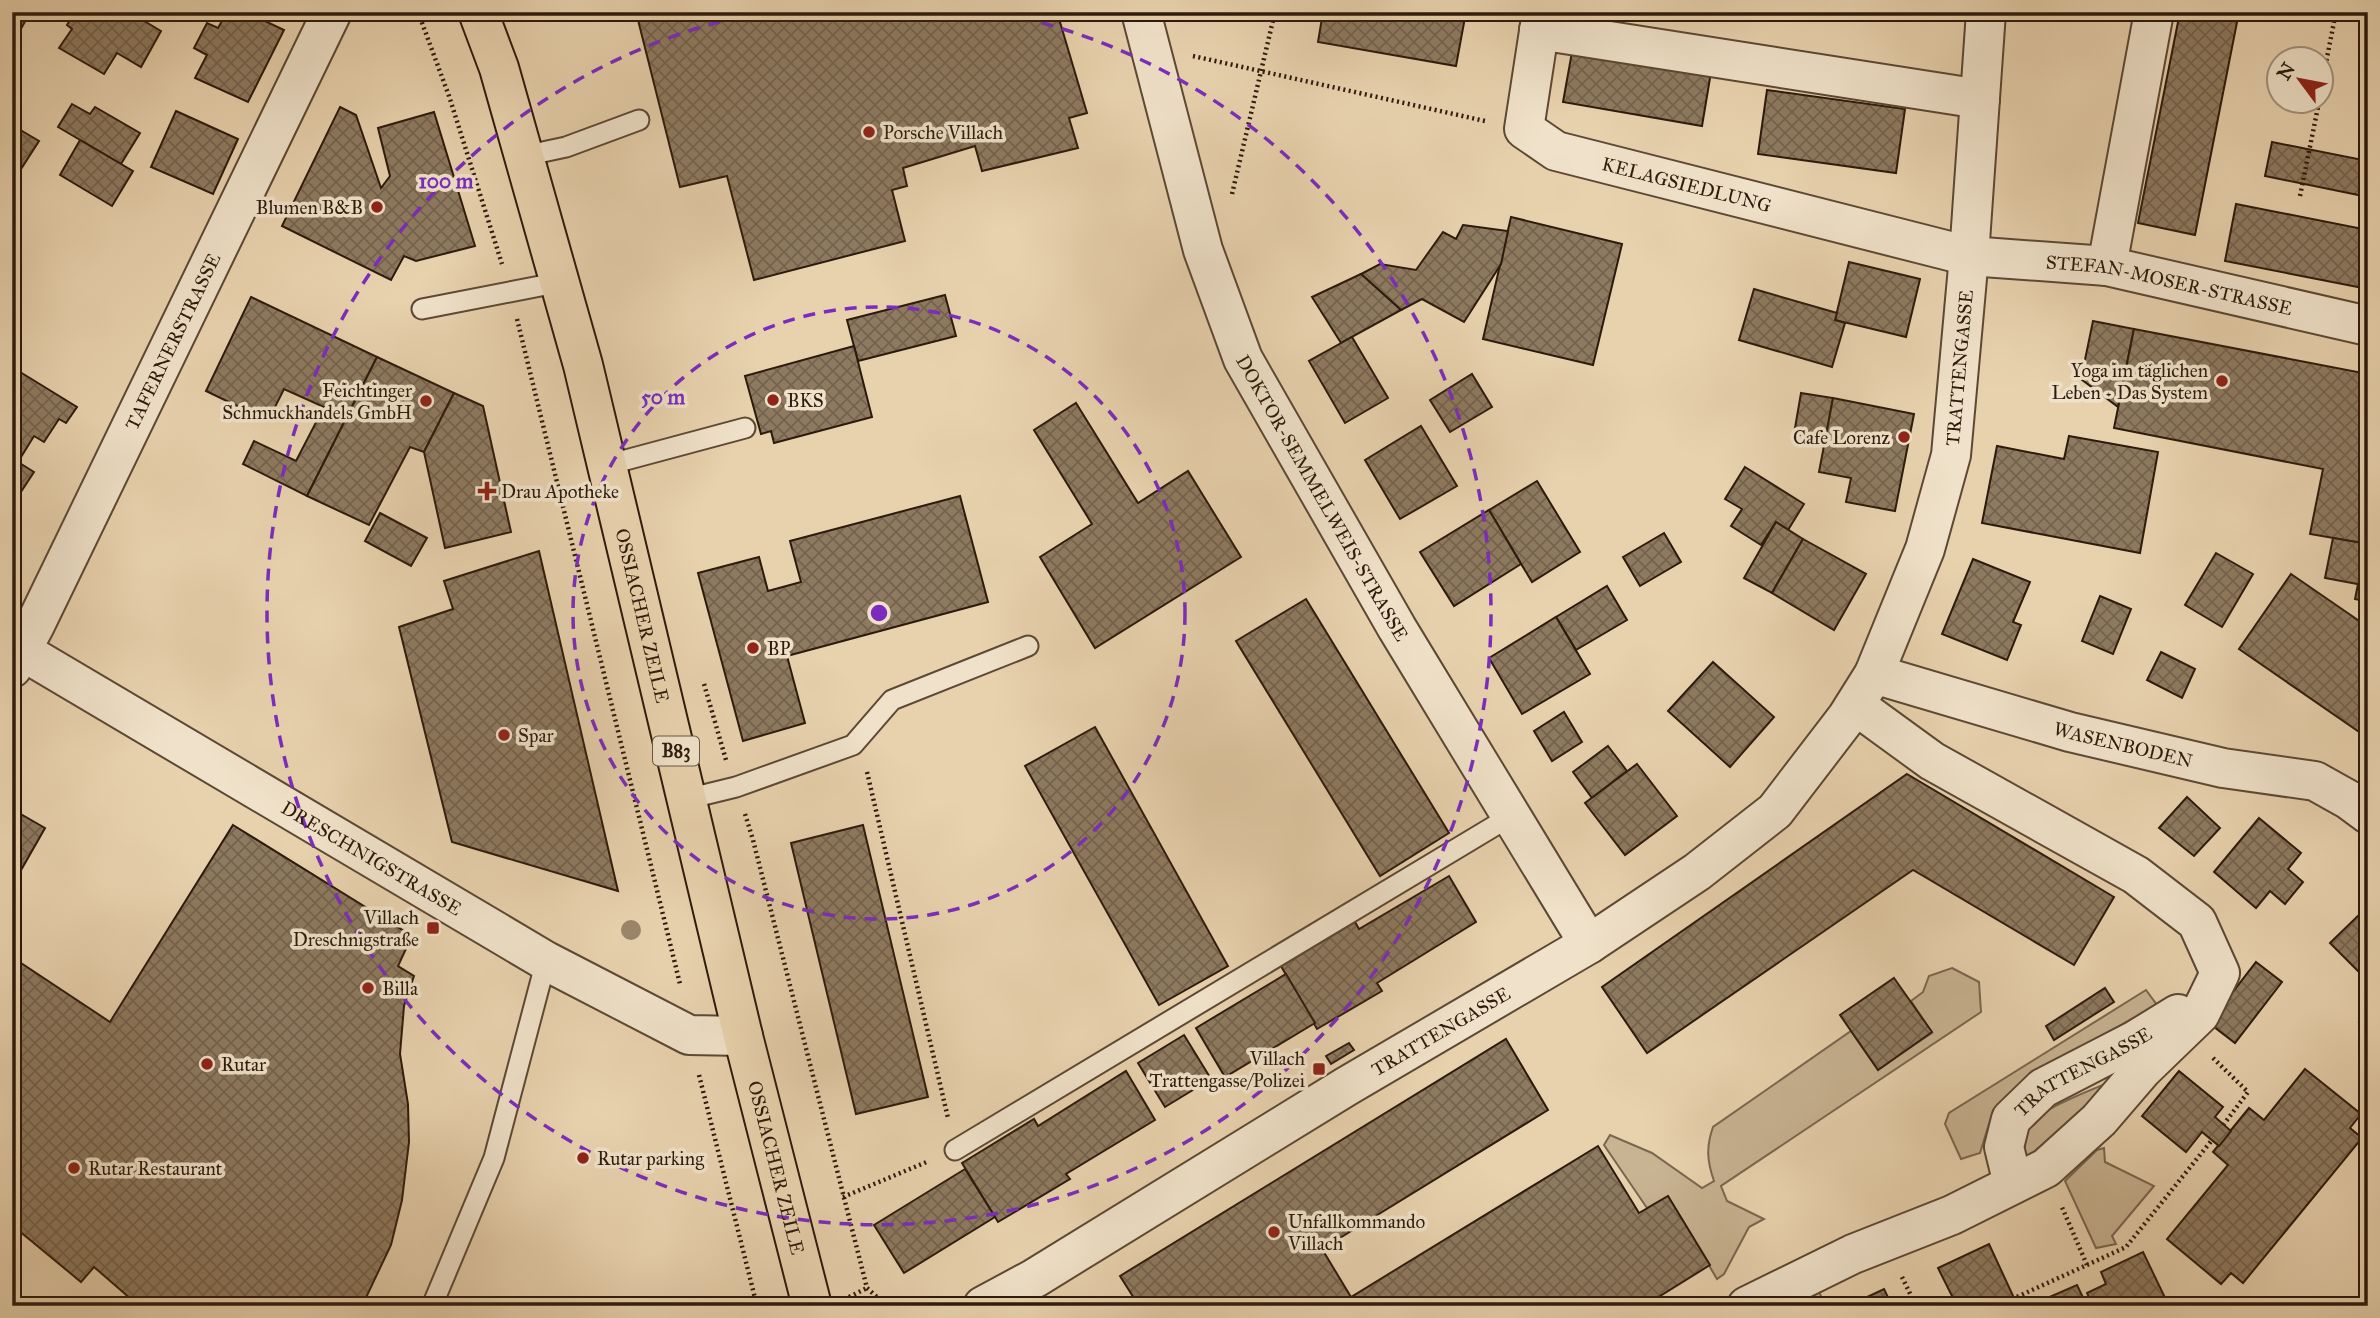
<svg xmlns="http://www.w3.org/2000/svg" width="2380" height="1318" font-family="'IM FELL Great Primer',serif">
<defs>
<pattern id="building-cross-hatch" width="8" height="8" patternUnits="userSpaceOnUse" patternTransform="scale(1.75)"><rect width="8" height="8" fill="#8e7a60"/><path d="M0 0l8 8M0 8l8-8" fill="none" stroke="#74634e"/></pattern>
</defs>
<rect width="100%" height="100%" fill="#e8d2ae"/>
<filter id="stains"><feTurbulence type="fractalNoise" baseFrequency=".00286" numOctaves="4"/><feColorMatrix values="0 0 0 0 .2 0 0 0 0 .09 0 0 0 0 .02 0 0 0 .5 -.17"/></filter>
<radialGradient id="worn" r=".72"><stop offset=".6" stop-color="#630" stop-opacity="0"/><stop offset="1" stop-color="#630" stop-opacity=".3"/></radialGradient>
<g fill="#c8b392" stroke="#7a664f" stroke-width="2">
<path d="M1952,968L1979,982L1981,1012L1721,1186L1727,1201L1764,1219L1749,1227L1724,1274L1717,1279L1668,1196L1647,1208L1604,1145L1610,1135L1652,1153L1702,1188L1714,1181C1707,1161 1706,1147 1713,1127L1851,1031L1878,1069L1932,1033L1911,1001L1923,992L1929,976Z"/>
<path d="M2146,990L2157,1005L2024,1079L1993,1111L1980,1153L1961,1159L1945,1124L1949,1113Z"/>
<path d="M2119,1078L2123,1079L2026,1159C2024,1147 2024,1134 2032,1123C2045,1106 2098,1088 2119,1078Z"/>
<path d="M2104,1148L2105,1162L2154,1186L2112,1236L2116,1244L2096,1248L2065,1181L2097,1150Z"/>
<path d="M1819,1292L1823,1300L1813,1306H1787Z"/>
</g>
<g fill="url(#building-cross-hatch)" stroke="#2d1a0c" stroke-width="2">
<path d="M12,12L27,18L12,45Z"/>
<path d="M75,12H129L161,31L141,67L117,53L104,74L59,48L72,29L67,25Z"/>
<path d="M227,12H246L284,30L248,102L195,78L207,55L194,48L207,23L218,28Z"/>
<path d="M636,12H1057L1087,113L1069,118L1078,148L982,171L975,146L903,168L907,186L892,190L905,241L754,280L727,176L680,187Z"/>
<path d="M1323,12H1466L1456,66L1318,42Z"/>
<path d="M2180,12H2239L2195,235L2138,223Z"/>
<path d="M1574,41L1712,66L1702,126L1563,102Z"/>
<path d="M1767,90L1905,109L1896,173L1758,154Z"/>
<path d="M72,104L90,114L95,107L140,133L121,164L58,127Z"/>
<path d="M340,107L356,115L381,188L390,176L378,128L434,112L475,246L416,261L404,256L391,280L282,226Z"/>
<path d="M176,111L238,139L213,194L151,167Z"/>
<path d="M12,125L39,141L12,183Z"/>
<path d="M80,140L133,171L112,206L60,175Z"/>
<path d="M2272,142L2368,161V197L2265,176Z"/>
<path d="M2236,204L2368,230V289L2225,261Z"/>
<path d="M1511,217L1622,244L1593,365L1483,339Z"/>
<path d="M1463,225L1508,231L1501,264L1464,322L1422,299L1401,310L1361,274L1380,264L1416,270L1443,232L1456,239Z"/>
<path d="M1849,262L1920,279L1906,337L1835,320Z"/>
<path d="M1361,274L1401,310L1341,343L1312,297Z"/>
<path d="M1754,289L1837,313L1835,320L1845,323L1832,367L1739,340Z"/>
<path d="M945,295L956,336L858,361L847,320Z"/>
<path d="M251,297L377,357L307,496L243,464L254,441L296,461L324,407L284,389L268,421L206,391Z"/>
<path d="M2093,321L2134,329L2118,407L2081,379Z"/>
<path d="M2134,329L2368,374V544L2310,534L2323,469L2114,428Z"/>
<path d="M1352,337L1388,398L1345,423L1309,361Z"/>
<path d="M854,346L872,417L774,443L771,431L761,434L745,376Z"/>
<path d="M377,357L454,393L424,452L410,447L369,525L307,496Z"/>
<path d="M12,367L77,407L66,423L59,419L44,442L34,436L18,462L34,472L13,504Z"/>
<path d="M1472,374L1492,407L1450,432L1430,400Z"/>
<path d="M454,393L483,406L511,532L445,548L424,452Z"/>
<path d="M1801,393L1833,398L1826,439L1794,434Z"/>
<path d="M1833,398L1914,414L1895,511L1846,502L1851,478L1819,472Z"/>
<path d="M1076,403L1138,503L1188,471L1241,557L1095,648L1040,557L1092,524L1034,430Z"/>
<path d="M1421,426L1457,486L1400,519L1365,460Z"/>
<path d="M2069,436L2158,452L2140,553L1982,523L1997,446L2064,459Z"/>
<path d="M1745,467L1804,504L1788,530L1776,522L1761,545L1731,526L1742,509L1725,499Z"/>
<path d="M1537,481L1580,552L1532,582L1489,510Z"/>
<path d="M960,496L988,602L787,656L805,723L743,741L698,573L759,557L768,591L801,582L790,541Z"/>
<path d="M1489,510L1521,564L1454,606L1420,552Z"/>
<path d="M380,513L427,538L411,566L365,541Z"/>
<path d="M1776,522L1803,539L1772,593L1744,578Z"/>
<path d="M1664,533L1681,562L1640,586L1623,557Z"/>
<path d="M2333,538L2368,544V586L2325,578Z"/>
<path d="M1803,539L1866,574L1834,630L1772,593Z"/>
<path d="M539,551L618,891L452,842L399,627L453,609L444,581Z"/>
<path d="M2216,553L2253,574L2222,627L2185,605Z"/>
<path d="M1973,559L2030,582L2013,622L2021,625L2007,660L1942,634Z"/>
<path d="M2291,574L2368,627V730L2365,736L2239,649Z"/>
<path d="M2358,584L2368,586V602L2355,599Z"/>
<path d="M1607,586L1627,620L1576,650L1556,617Z"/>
<path d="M2100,596L2131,609L2113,654L2082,641Z"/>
<path d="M1306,599L1449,833L1380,876L1236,641Z"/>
<path d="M1556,617L1590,674L1522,714L1489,658Z"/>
<path d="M2161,652L2195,669L2182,698L2147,680Z"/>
<path d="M1713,662L1774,717L1730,767L1668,711Z"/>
<path d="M1564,712L1582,742L1552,761L1534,731Z"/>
<path d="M1095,727L1228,966L1159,1005L1025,766Z"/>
<path d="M1608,746L1627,771L1592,798L1573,772Z"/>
<path d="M1637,764L1677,816L1625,855L1585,803Z"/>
<path d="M1907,774L2114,897L2074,965L1913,870L1647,1053L1602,987Z"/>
<path d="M2187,797L2220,828L2194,856L2159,828Z"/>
<path d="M12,809L45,828L12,886Z"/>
<path d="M2259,818L2301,853L2288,869L2303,882L2285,904L2270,891L2256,908L2214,872Z"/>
<path d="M233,825L412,936L398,966L414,976L404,1006L400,1054L408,1104L409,1142L402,1200L391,1245L362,1306H139L94,1267L81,1282L12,1225V957L110,1022Z"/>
<path d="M863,825L928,1097L856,1114L791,843Z"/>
<path d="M1449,876L1476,922L1377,983L1382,991L1317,1029L1281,966L1355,922L1359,929Z"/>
<path d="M2368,906V981L2330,943Z"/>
<path d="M2256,962L2282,982L2235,1043L2209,1023Z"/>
<path d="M1286,974L1315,1023L1225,1077L1196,1028Z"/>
<path d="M1894,978L1932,1032L1878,1070L1840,1015Z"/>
<path d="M2105,988L2114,1002L2054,1040L2046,1026Z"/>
<path d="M2368,1013V1031L2359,1022Z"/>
<path d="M1184,1035L1211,1079L1165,1107L1138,1063Z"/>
<path d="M1506,1039L1548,1110L1322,1249L1351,1297L1598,1146L1639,1213L1668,1196L1710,1265L1644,1306H1139L1120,1276Z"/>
<path d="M1349,1043L1354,1050L1331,1064L1326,1056Z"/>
<path d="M2305,1069L2361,1114L2350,1128L2362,1138L2243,1283L2231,1273L2221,1284L2167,1239L2228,1165L2213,1152L2249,1108L2264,1120Z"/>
<path d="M1126,1071L1155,1120L1066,1174L1070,1179L998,1222L962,1163L1034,1119L1038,1126Z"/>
<path d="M2179,1071L2223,1107L2215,1117L2231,1131L2219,1146L2202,1132L2186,1152L2142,1116Z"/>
<path d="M965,1169L995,1217L904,1273L874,1225Z"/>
<path d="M1989,1244L2014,1298L2001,1304L2002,1306H1957L1938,1268Z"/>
<path d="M2143,1252L2169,1306H2093L2087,1293L2106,1284L2101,1272Z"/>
<path d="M2077,1285L2087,1306H2029Z"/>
<path d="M1884,1289L1892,1306H1848Z"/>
</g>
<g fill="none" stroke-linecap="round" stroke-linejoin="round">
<defs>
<g id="service">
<path d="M524,156L566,147L639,120"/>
<path d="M422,309L561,282"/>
<path d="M607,465L745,428"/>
<path d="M687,799L736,787L853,745L892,700L1028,646"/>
<path d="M955,1150L1511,816"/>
<path d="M432,1306L494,1158L546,961"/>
</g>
<g id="minor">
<path id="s1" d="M1141,12L1203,250L1243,359L1397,628L1589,944"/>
<path id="s2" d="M1542,12L1524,129L1556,151L1969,256L2107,266L2368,326"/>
<path d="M1539,30L1980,99"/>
<path d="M2107,266L2154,12"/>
<path id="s3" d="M12,645L546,961L689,1035L743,1036"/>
<path id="s4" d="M12,668L35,625L332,12"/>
<path id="s5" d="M1874,674L2070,732L2223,768L2315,781L2349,800L2368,814"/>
<path id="s6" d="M2013,1184L2004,1147L2011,1119L2043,1088L2134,1041L2178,1014"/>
<path id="s7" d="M983,1306L1035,1278L1347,1086L1589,944L1697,872L1775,811L1847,717L1874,674L1925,549L1951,455L1969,256L1986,12"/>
<path d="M1747,1306L1853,1254L1952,1215L2046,1168L2099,1120L2142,1070L2200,1014L2220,973L2197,922L2136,875L1932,761L1855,705"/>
</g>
<g id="primary">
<path id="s8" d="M478,12L499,68L583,365L743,1036L812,1306"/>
</g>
</defs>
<use href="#service" stroke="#5c4834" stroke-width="23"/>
<use href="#minor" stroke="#5c4834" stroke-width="42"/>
<use href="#primary" stroke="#2d1a0c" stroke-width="42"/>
<g stroke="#2d1a0c" stroke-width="4.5" stroke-dasharray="2 3.5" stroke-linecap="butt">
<path d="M418,12L449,96L502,264"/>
<path d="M1193,56L1485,121"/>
<path d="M2320,93L2336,12"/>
<path d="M1232,194L1275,12"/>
<path d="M2300,196L2319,102"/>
<path d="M517,319L680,984"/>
<path d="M704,684L726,760"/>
<path d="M867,772L948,1118"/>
<path d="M745,814L753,840L867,1288L878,1298L880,1306"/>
<path d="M2213,1058L2248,1092L2224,1124"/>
<path d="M699,1075L757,1306"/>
<path d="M843,1197L929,1161"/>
<path d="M2087,1265L2126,1247L2212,1140"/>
<path d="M1902,1277L1916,1306"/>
<path d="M849,1297L867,1288"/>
<path d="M1997,1306L2087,1265L2061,1205"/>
<path d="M2360,1306L2368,1301"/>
</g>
<use href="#service" stroke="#f0e2ca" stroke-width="19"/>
<use href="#minor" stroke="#f0e2ca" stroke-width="38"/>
<use href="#primary" stroke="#e8d2ae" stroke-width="38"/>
</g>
<circle fill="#9b866b" cx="631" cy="930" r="10"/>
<g fill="none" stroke="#7b2cbf" stroke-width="3.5" stroke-dasharray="12 9">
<circle cx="879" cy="613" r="306"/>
<path d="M1001 13A612 612 0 1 1 757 13"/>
</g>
<g fill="#8f2418" stroke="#f0e2ca" stroke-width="2.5">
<circle cx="869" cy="132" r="7"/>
<circle cx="377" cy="207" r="7"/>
<circle cx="2222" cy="381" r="7"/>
<circle cx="773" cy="400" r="7"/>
<circle cx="426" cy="401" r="7"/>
<circle cx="1904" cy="437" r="7"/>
<path d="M483.5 480.5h7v7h7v7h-7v7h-7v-7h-7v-7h7z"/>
<circle cx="753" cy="648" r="7"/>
<circle cx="504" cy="735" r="7"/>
<rect x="426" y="921" width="14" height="14" rx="3.5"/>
<circle cx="368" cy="988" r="7"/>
<circle cx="207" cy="1064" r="7"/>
<rect x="1312" y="1062" width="14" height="14" rx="3.5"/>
<circle cx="583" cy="1158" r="7"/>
<circle cx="74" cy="1168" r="7"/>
<circle cx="1274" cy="1232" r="7"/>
</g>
<g text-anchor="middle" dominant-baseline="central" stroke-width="7" stroke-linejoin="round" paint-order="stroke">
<rect fill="#f0e2ca" stroke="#685645" stroke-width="2" x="653" y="736.5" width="46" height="29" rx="5"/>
<g font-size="18" font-weight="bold" fill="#2d1a0c">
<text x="676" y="751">B83</text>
</g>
<g font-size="19" fill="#2d1a0c" stroke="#f0e2ca" text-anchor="start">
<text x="883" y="132">Porsche Villach</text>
<text x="363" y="207" text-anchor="end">Blumen B&amp;B</text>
<text x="2208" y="370" text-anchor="end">Yoga im täglichen<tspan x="2208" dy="22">Leben - Das System</tspan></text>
<text x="412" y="390" text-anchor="end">Feichtinger<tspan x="412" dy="22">Schmuckhandels GmbH</tspan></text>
<text x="787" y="400">BKS</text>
<text x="1890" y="437" text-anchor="end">Cafe Lorenz</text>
<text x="501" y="491">Drau Apotheke</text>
<text x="767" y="648">BP</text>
<text x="518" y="735">Spar</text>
<text x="419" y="917" text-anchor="end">Villach<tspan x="419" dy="22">Dreschnigstraße</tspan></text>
<text x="382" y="988">Billa</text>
<text x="1305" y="1058" text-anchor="end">Villach<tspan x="1305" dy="22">Trattengasse/Polizei</tspan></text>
<text x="221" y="1064">Rutar</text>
<text x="597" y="1158">Rutar parking</text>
<text x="88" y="1168">Rutar Restaurant</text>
<text x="1288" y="1221">Unfallkommando<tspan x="1288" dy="22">Villach</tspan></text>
</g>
<g font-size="19" fill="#2d1a0c" stroke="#f0e2ca">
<text stroke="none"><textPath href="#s2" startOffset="292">KELAGSIEDLUNG</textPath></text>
<text stroke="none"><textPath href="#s2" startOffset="786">STEFAN-MOSER-STRASSE</textPath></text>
<text stroke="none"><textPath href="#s4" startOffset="364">TAFERNERSTRASSE</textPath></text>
<text stroke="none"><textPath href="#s7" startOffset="1424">TRATTENGASSE</textPath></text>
<text stroke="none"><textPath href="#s1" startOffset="522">DOKTOR-SEMMELWEIS-STRASSE</textPath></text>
<text stroke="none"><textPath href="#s8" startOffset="626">OSSIACHER ZEILE</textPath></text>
<text stroke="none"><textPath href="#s5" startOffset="259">WASENBODEN</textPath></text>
<text stroke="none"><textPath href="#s3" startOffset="418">DRESCHNIGSTRASSE</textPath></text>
<text stroke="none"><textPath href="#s7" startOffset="534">TRATTENGASSE</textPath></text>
<text stroke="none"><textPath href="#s6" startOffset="154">TRATTENGASSE</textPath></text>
<text stroke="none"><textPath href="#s8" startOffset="1194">OSSIACHER ZEILE</textPath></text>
</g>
</g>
<circle cx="879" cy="613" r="10" fill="#7b2cbf" stroke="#f0e2ca" stroke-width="3.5"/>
<g font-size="21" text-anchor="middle" font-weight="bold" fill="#7b2cbf" stroke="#f0e2ca" stroke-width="7" stroke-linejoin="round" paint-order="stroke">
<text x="446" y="188">100 m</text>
<text x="663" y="404">50 m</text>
</g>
<rect width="2380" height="1318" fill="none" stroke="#e8d2ae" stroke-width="42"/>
<rect x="14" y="14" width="2352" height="1290" fill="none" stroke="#2d1a0c" stroke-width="3.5"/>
<rect x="21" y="21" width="2338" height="1276" fill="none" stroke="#2d1a0c" stroke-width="2"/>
<g transform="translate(2300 80) rotate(302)"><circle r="33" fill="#f0e2ca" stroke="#a2927e" stroke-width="2"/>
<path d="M0-5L12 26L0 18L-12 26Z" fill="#8f2418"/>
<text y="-10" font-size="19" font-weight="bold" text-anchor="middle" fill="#2d1a0c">N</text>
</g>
<rect width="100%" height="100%" filter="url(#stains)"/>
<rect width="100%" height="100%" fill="url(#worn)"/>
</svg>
